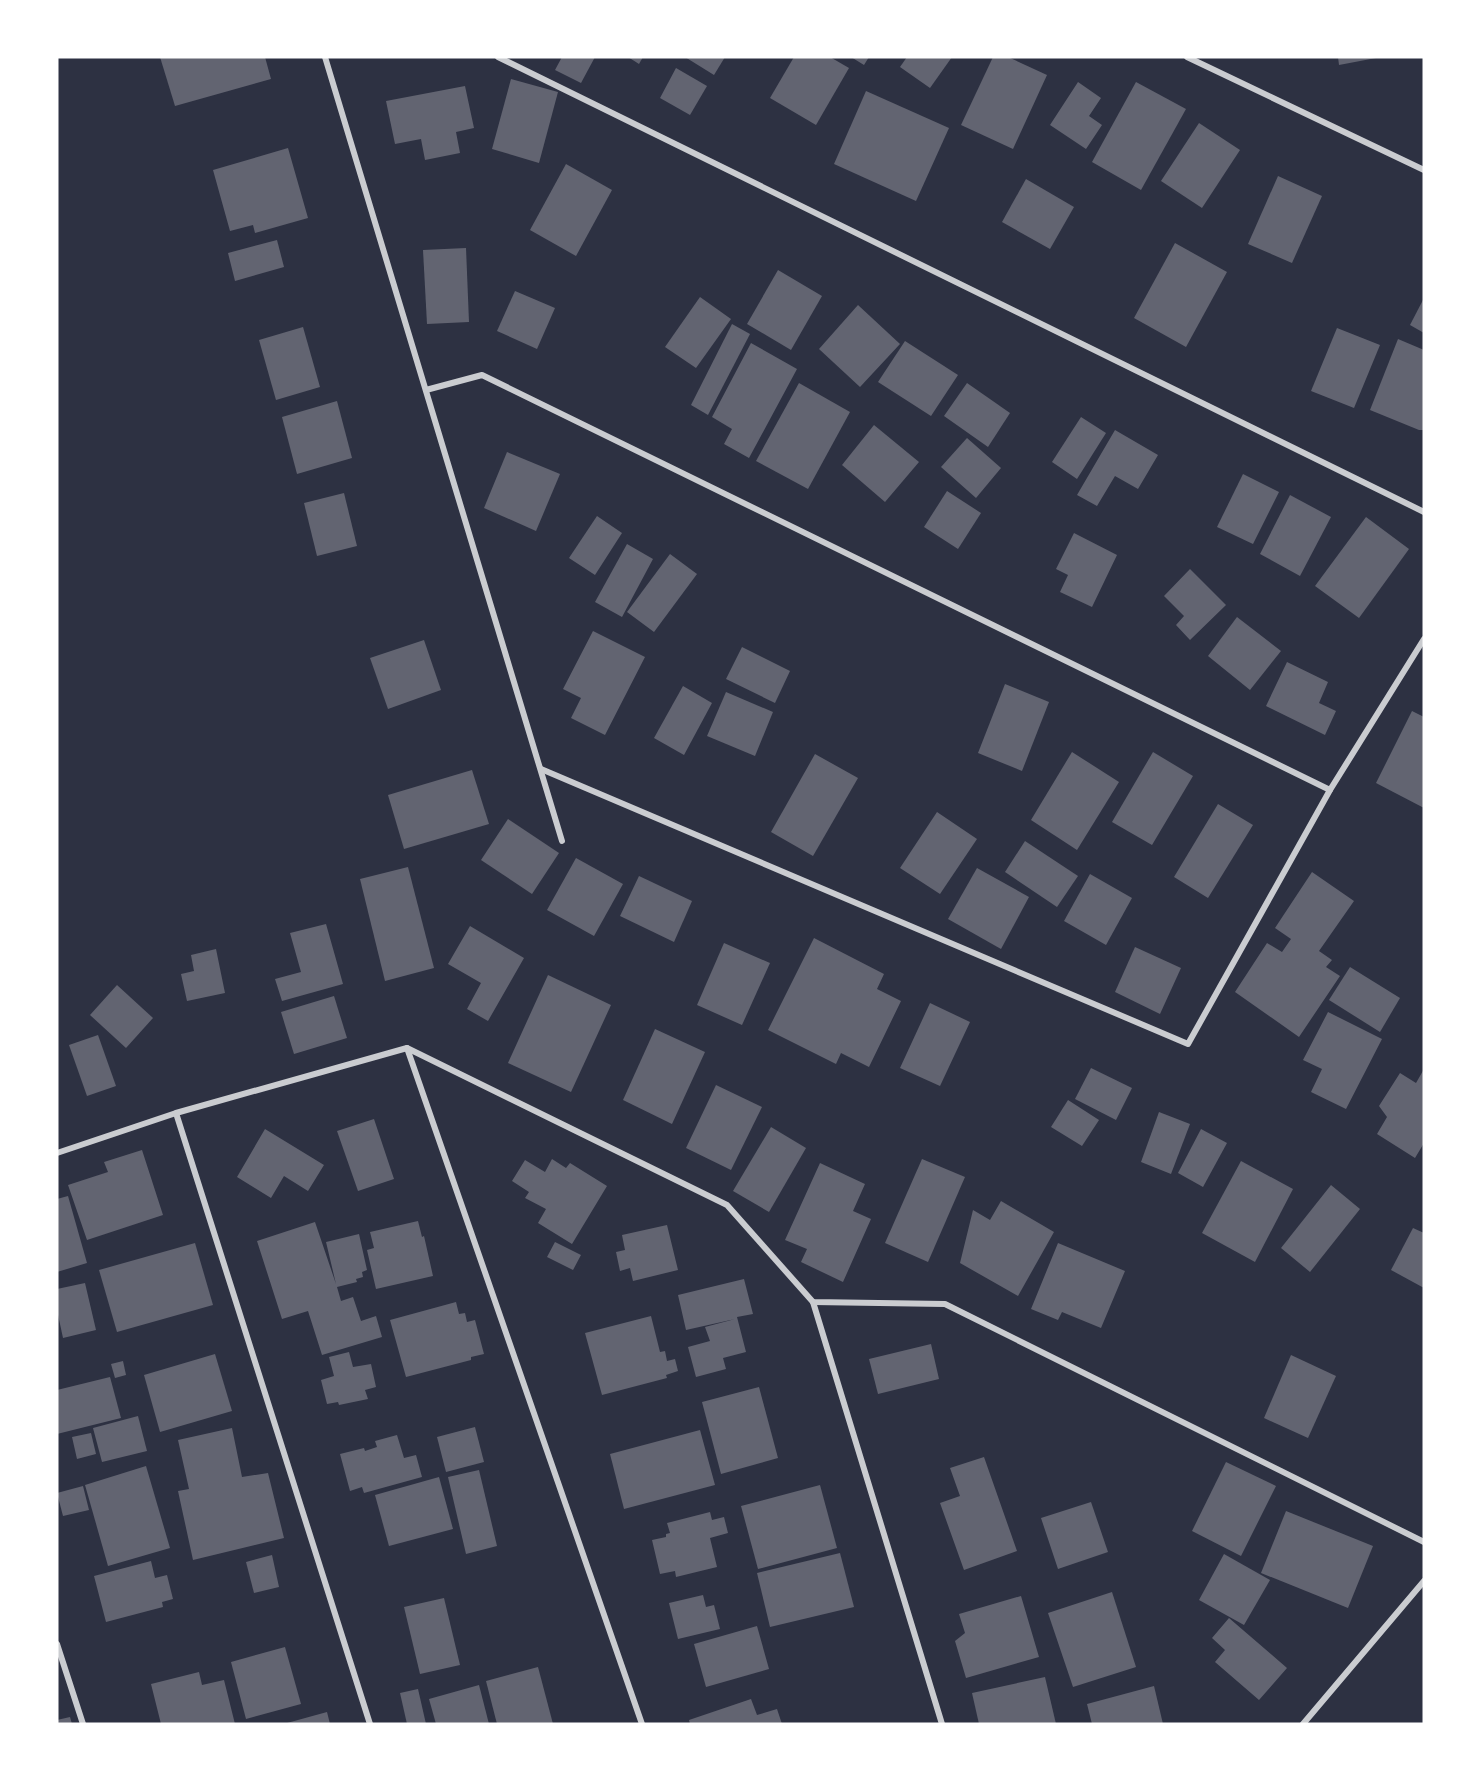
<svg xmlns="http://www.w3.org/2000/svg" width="1481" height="1781" font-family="Signika,sans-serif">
<rect width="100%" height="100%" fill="#2d3142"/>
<g fill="#626471">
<path d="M160,57H265L271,79L175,106Z"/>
<path d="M562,57H595L581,83L555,70Z"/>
<path d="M628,57H643L639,64Z"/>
<path d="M685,57H725L714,75Z"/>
<path d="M794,57H830L849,68L816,125L770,98Z"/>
<path d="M851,57H869L864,65Z"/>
<path d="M907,57H952L930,88L900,67Z"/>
<path d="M993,57H1008L1047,75L1013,149L961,125Z"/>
<path d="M1338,57H1376V58L1339,65Z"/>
<path d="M676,68L707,86L690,115L660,98Z"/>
<path d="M511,79L558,92L539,163L492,149Z"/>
<path d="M1078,82L1101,98L1089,116L1102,125L1086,149L1050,125Z"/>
<path d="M1136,82L1186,109L1141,190L1092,162Z"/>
<path d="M465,86L474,128L456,132L460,153L425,160L421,139L395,144L386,101Z"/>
<path d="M866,91L949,128L916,201L834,164Z"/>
<path d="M1199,123L1240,150L1202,208L1161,181Z"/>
<path d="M288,148L308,218L255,233L253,225L230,231L213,170Z"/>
<path d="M566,164L612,190L576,256L530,230Z"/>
<path d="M1278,176L1322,196L1292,263L1248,244Z"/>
<path d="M1026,179L1074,207L1050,249L1002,222Z"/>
<path d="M277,240L284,267L235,281L228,253Z"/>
<path d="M1175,243L1227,272L1186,347L1134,318Z"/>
<path d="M466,248L469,322L427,324L423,250Z"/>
<path d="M778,270L822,296L791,350L747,324Z"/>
<path d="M515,291L555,308L537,349L497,331Z"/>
<path d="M700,297L731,319L696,368L665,347Z"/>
<path d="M1424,298V333L1410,325Z"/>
<path d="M858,305L900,344L860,387L819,349Z"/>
<path d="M732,324L750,334L708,415L691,405Z"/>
<path d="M303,327L320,387L276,400L259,340Z"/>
<path d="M1337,328L1380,345L1354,408L1311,391Z"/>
<path d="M1398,339L1424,350V430H1419L1370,410Z"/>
<path d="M905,341L958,375L931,416L878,382Z"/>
<path d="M751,343L797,369L749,458L724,444L732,429L712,417Z"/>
<path d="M799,383L850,412L808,489L756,461Z"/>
<path d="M967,383L1010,413L988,447L944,416Z"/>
<path d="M337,401L352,458L297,474L282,417Z"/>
<path d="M1081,417L1106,433L1077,479L1052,462Z"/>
<path d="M874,425L919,462L885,502L842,465Z"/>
<path d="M1115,430L1158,455L1138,489L1115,476L1097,506L1077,495Z"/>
<path d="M967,438L1001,468L976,498L941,467Z"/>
<path d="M507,452L560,474L536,531L484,508Z"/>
<path d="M1243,474L1279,492L1253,544L1217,527Z"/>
<path d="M947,491L981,513L958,549L924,527Z"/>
<path d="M344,493L357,546L317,556L304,503Z"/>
<path d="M1290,495L1331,517L1300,576L1260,554Z"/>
<path d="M597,516L622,533L595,575L569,558Z"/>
<path d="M1366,517L1409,549L1359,618L1315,586Z"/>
<path d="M1074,533L1117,555L1092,607L1060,592L1068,575L1056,569Z"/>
<path d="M627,544L653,559L622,617L595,602Z"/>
<path d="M670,554L697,574L654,632L627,612Z"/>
<path d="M1190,569L1226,605L1190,640L1176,625L1184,616L1164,596Z"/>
<path d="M1237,617L1281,651L1250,690L1208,656Z"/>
<path d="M593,631L645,657L605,735L571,718L581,698L563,689Z"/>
<path d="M424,640L441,690L388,709L370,658Z"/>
<path d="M742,647L790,671L775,703L726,679Z"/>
<path d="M1287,662L1328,682L1319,703L1336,711L1325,735L1266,706Z"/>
<path d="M1005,684L1049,702L1022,771L978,753Z"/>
<path d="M683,686L712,703L684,755L654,738Z"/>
<path d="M726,692L773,712L755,756L707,736Z"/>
<path d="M1412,711L1424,717V808L1376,783Z"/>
<path d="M1072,752L1119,782L1077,850L1031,820Z"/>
<path d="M1153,752L1193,776L1152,845L1112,822Z"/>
<path d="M815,754L858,778L813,856L771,832Z"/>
<path d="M472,770L489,824L404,849L388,795Z"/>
<path d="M1218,804L1253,825L1208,898L1174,877Z"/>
<path d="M937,812L977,839L940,894L900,868Z"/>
<path d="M508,819L559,853L532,894L481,860Z"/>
<path d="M1025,841L1078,876L1057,907L1005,872Z"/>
<path d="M576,858L623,884L594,936L547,910Z"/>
<path d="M408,867L434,968L385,981L360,879Z"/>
<path d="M977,868L1029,897L1001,949L948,919Z"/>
<path d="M1312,872L1354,901L1319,951L1332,960L1326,967L1340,976L1299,1037L1235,992L1267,943L1282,952L1291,939L1275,928Z"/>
<path d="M1090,874L1132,898L1106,945L1064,921Z"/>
<path d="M639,876L692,901L674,942L620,916Z"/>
<path d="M326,924L343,984L282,1001L275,979L301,972L290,933Z"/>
<path d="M470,926L524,958L488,1021L467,1009L481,983L448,964Z"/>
<path d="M814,938L884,974L877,989L901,1001L869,1067L841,1053L836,1064L768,1030Z"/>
<path d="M724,943L770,963L742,1025L697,1005Z"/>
<path d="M1135,947L1181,968L1160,1014L1115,992Z"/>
<path d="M216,949L225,993L187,1001L181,974L194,971L191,955Z"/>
<path d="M1350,967L1400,998L1380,1032L1329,1000Z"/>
<path d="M548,975L611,1005L571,1092L508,1063Z"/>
<path d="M117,985L153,1018L126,1048L90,1015Z"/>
<path d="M334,996L347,1038L294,1054L281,1012Z"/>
<path d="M930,1003L970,1022L940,1086L900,1068Z"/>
<path d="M1328,1012L1382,1039L1346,1109L1311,1092L1322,1069L1303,1060Z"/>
<path d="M655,1029L705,1052L672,1124L623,1100Z"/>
<path d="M98,1035L116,1086L87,1096L69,1045Z"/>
<path d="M1091,1068L1132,1088L1116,1120L1075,1099Z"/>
<path d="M1424,1069V1143L1415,1158L1377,1134L1387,1117L1379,1106L1400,1073L1416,1083Z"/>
<path d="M716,1085L762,1107L731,1170L686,1148Z"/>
<path d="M1068,1100L1099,1120L1082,1146L1051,1127Z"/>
<path d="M1159,1112L1190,1124L1171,1174L1141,1162Z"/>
<path d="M374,1119L394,1179L358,1191L337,1131Z"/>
<path d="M771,1127L806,1148L769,1212L733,1191Z"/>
<path d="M265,1129L324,1165L308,1191L284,1176L271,1198L237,1177Z"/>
<path d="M1201,1129L1227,1143L1203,1187L1178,1173Z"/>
<path d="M142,1150L163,1215L87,1240L68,1185L108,1172L104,1162Z"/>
<path d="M552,1159L566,1168L570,1163L607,1186L572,1244L538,1223L546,1209L525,1198L529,1192L512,1181L525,1160L545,1172Z"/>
<path d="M922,1159L965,1177L928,1262L885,1243Z"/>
<path d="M1241,1161L1293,1189L1255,1262L1202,1233Z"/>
<path d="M820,1163L865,1184L853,1211L871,1219L843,1282L801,1262L807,1249L785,1240Z"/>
<path d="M1331,1185L1360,1209L1310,1272L1281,1248Z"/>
<path d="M68,1196L87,1263L57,1272V1199Z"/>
<path d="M1001,1201L1054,1232L1018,1296L960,1263L973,1210L990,1220Z"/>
<path d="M418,1221L422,1237L424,1236L433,1276L376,1289L367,1250L374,1248L370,1232Z"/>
<path d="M315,1222L336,1284L326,1242L359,1234L367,1270L362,1272L363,1277L356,1279L357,1282L337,1287L341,1301L353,1297L361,1321L376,1316L382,1337L322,1355L308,1311L282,1319L257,1241Z"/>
<path d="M667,1225L678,1270L633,1281L630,1268L620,1271L616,1252L625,1250L622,1235Z"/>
<path d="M1413,1228L1424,1233V1288L1391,1270Z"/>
<path d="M555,1242L581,1255L573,1270L547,1257Z"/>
<path d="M195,1243L213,1305L117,1332L99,1270Z"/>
<path d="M1058,1243L1125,1271L1101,1328L1062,1312L1058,1320L1031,1309Z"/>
<path d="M744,1279L753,1314L737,1317L746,1352L723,1358L726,1369L696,1377L688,1347L710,1341L705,1327L735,1319L686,1330L678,1295Z"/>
<path d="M85,1283L96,1330L63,1338L57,1310V1289Z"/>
<path d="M456,1302L459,1314L465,1313L467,1322L475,1320L484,1354L471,1357V1360L406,1377L390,1320Z"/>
<path d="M651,1316L660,1352L665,1351L667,1361L675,1359L678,1371L666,1375L667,1378L602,1395L585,1333Z"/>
<path d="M931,1344L939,1379L878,1394L869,1359Z"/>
<path d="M349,1352L353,1367L371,1364L376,1387L365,1390L368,1399L339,1405L338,1402L327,1404L321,1380L334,1376L329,1357Z"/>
<path d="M215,1354L232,1411L160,1432L144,1375Z"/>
<path d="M1291,1355L1336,1376L1308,1438L1264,1418Z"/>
<path d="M123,1361L126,1375L115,1378L111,1364Z"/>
<path d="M110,1377L121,1418L57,1434V1390Z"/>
<path d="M759,1387L778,1458L721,1474L702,1402Z"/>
<path d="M138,1416L147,1451L102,1462L93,1428Z"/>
<path d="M475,1427L484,1462L446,1472L437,1437Z"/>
<path d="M232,1428L242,1477L268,1473L284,1538L193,1560L178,1491L189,1489L178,1440Z"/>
<path d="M700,1430L715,1485L624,1509L610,1454Z"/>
<path d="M91,1433L96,1454L77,1459L72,1437Z"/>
<path d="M397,1435L404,1458L416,1455L422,1477L364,1493L362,1487L350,1491L340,1454L364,1448L365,1451L377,1447L375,1441Z"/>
<path d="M984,1457L1017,1551L964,1570L940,1503L960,1496L950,1468Z"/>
<path d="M1226,1462L1276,1486L1241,1556L1192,1531Z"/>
<path d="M146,1466L170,1548L108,1566L85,1485Z"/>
<path d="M479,1470L497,1546L466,1554L448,1477Z"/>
<path d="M439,1477L453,1529L389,1546L375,1495Z"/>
<path d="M820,1485L837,1548L758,1569L741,1506Z"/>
<path d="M83,1486L89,1510L63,1516L57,1493Z"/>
<path d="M1091,1502L1108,1552L1058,1569L1041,1518Z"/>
<path d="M1286,1511L1373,1546L1348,1608L1261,1573Z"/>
<path d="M710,1512L712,1520L724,1517L728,1533L710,1538L717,1567L676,1577L675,1571L660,1574L652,1540L666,1537V1534L670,1533L667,1523Z"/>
<path d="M840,1553L854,1607L770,1627L757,1573Z"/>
<path d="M1224,1554L1270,1580L1244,1625L1199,1600Z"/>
<path d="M272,1555L279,1587L254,1593L246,1562Z"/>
<path d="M151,1561L155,1578L167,1575L173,1599L162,1602L163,1607L106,1622L94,1576Z"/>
<path d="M1112,1592L1136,1667L1073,1687L1048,1613Z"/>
<path d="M703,1595L706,1607L714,1605L720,1629L678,1639L669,1603Z"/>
<path d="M1021,1596L1039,1657L966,1678L955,1641L965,1633L959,1614Z"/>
<path d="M444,1598L460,1665L420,1674L404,1607Z"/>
<path d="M1229,1618L1287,1668L1259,1700L1215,1662L1225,1650L1212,1638Z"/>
<path d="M757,1626L769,1669L706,1687L694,1644Z"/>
<path d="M285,1647L301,1704L246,1719L231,1662Z"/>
<path d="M538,1667L553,1724H497L486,1681Z"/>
<path d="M199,1672L202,1685L224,1680L235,1724H161L151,1684Z"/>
<path d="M1045,1677L1056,1724H979L972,1693Z"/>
<path d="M479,1685L489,1724H436L429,1699Z"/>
<path d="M1154,1686L1163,1724H1092L1087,1704Z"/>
<path d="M418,1689L426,1724H407L400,1693Z"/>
<path d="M751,1699L757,1715L777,1709L782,1724H690L689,1720Z"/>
<path d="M327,1712L330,1724H287V1723Z"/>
<path d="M70,1717L72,1724H57V1720Z"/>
</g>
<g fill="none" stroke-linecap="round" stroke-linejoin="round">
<g stroke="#caccd0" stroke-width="6">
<path d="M325,57L562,841"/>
<path d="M498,57L1424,512"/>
<path d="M1187,57L1424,170"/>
<path d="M426,390L482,375L1330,790"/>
<path d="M541,769L1188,1044L1330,790L1424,639"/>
<path d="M407,1048L642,1724"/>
<path d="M176,1113L370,1724"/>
<path d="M57,1153L176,1113L407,1048L727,1205L813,1302L945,1304L1424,1542"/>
<path d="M813,1302L942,1724"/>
<path d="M57,1644L83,1724"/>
<path d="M1303,1724L1424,1581"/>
</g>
</g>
<rect width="1481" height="1781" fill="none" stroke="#ffffff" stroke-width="117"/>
</svg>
